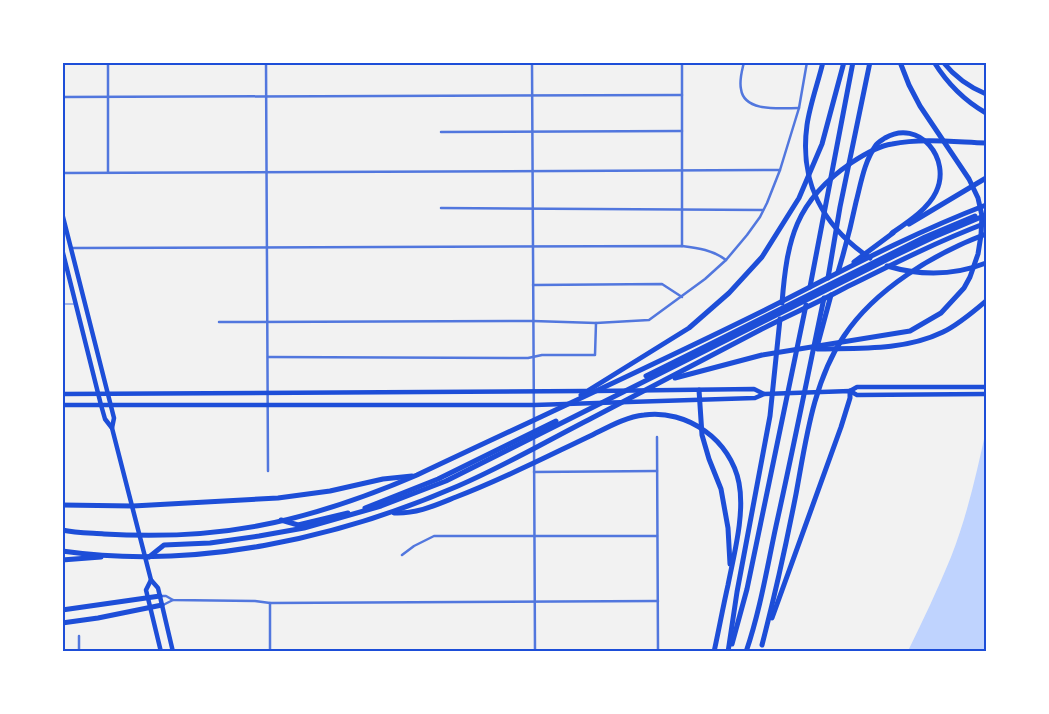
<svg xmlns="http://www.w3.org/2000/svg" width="1049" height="714" font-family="'Fira Sans Condensed',sans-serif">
<rect width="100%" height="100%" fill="#f2f2f2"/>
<path fill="#bfd3fe" d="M986,430V651H908C923,620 938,589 951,557C967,516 977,472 986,430Z"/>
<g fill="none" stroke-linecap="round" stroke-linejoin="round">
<path stroke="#5277de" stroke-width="1" d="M62,304H75"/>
<g stroke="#5277de" stroke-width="2.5">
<path d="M108,62V172"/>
<path d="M266,62L268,471"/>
<path d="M532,62L534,433"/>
<path d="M682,62V246"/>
<path d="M744,62C742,71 739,80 741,89C744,113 782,108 799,108"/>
<path d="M62,97L682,95"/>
<path d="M441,132L682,131"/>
<path d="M62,173L780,170"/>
<path d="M441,208L763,210"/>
<path d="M72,248L682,246C698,248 713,250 726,260"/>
<path d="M533,285L662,284L682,297"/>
<path d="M219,322L533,321L596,323L649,320L705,279L726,260L747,235L760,217L767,203L780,170L799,108L807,62"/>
<path d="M268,357L528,358L542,355H595L596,323"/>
<path d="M657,437L658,652"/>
<path d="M534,438L535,652"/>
<path d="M534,472L657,471"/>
<path d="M402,555L414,546L434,536H657"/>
<path d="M160,596H166L173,600L255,601L270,603L658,601"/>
<path d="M270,603V652"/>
<path d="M163,605L173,600"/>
<path d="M79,636V652"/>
</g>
<g stroke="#1d4ed8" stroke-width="4.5">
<path d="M62,213L114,418L112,428"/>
<path d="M62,249L101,405L105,419L112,428L151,580L158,588L173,652"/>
<path d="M596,391L754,389L764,394L850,391L857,395L986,394"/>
<path d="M850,391L857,387H986"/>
<path d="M62,394L586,391"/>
<path d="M62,405H534L755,398L764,394"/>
<path d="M151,580L146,590L161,652"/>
</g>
<g stroke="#1d4ed8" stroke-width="5">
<path d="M823,62C818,83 810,104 807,125C799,183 824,227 870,258"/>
<path d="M934,62C947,83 965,101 986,113"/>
<path d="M943,62C955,77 969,87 986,94"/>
<path d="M909,224L986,178"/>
<path d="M854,262L893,233"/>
<path d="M887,266C921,276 953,276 986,263"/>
<path d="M838,272C845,249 851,226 856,202C861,183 864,162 876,145C878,142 882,140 885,138C919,118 952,159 936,192C928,209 908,222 892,233"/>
<path d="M828,278L840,207L870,62"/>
<path d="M810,287L853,62"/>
<path d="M782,303C787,240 795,201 851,163C863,155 878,146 892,144C923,138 955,142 986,143"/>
<path d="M817,347L831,295"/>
<path d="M817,349C858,348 904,351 943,332C958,325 973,312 986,301"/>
<path d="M646,376L925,237L975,216"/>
<path d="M675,378L762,355L910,331L941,313L964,288L970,277L978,254L981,235L982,216L978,198L969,179L920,106L909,85L900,62"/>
<path d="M699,390L702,435L709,459L721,489L728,528L730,564"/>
<path d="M581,395L689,328L729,293L762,257L799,198L822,144L844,62"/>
<path d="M62,505L133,506L278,498L330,491L383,479L412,476"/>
<path d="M365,508L438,479L556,421"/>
<path d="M394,513C417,514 436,505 456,497C501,480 544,458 588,437C605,429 624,417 644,415C665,412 687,418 705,431C722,443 735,462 739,483C745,514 734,554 728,585C723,607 719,629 714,652"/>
<path d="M281,520L298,525L348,513"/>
<path d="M62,530C76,533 91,533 104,534C154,537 208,535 257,526C312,516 366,497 417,475C533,420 650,367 765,310C838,273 910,234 986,205"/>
<path d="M62,551C195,570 336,539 458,486C504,466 547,441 592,418C648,389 704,359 760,330C787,316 815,304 841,290C889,266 936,242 986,223"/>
<path d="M149,557L164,545L210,543L259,536L304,528L381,506L446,481L894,256L934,237L986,215"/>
<path d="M62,560L101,557"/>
<path d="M62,610L160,596"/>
<path d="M772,618L841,427L850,398V391"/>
<path d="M62,623L98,618L162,605"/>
<path d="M732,644L747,589L806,305"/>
<path d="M762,645C775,595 786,545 796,494C806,440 813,382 844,336C875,289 935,253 986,234"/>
<path d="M728,652L737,592L770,416L780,319"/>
<path d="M746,652C760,611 767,568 776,526C793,450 808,374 824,298"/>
</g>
</g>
<rect width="1049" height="714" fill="none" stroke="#ffffff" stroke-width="128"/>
<rect x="64" y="64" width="921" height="586" fill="none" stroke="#1d4ed8" stroke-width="2"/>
</svg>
